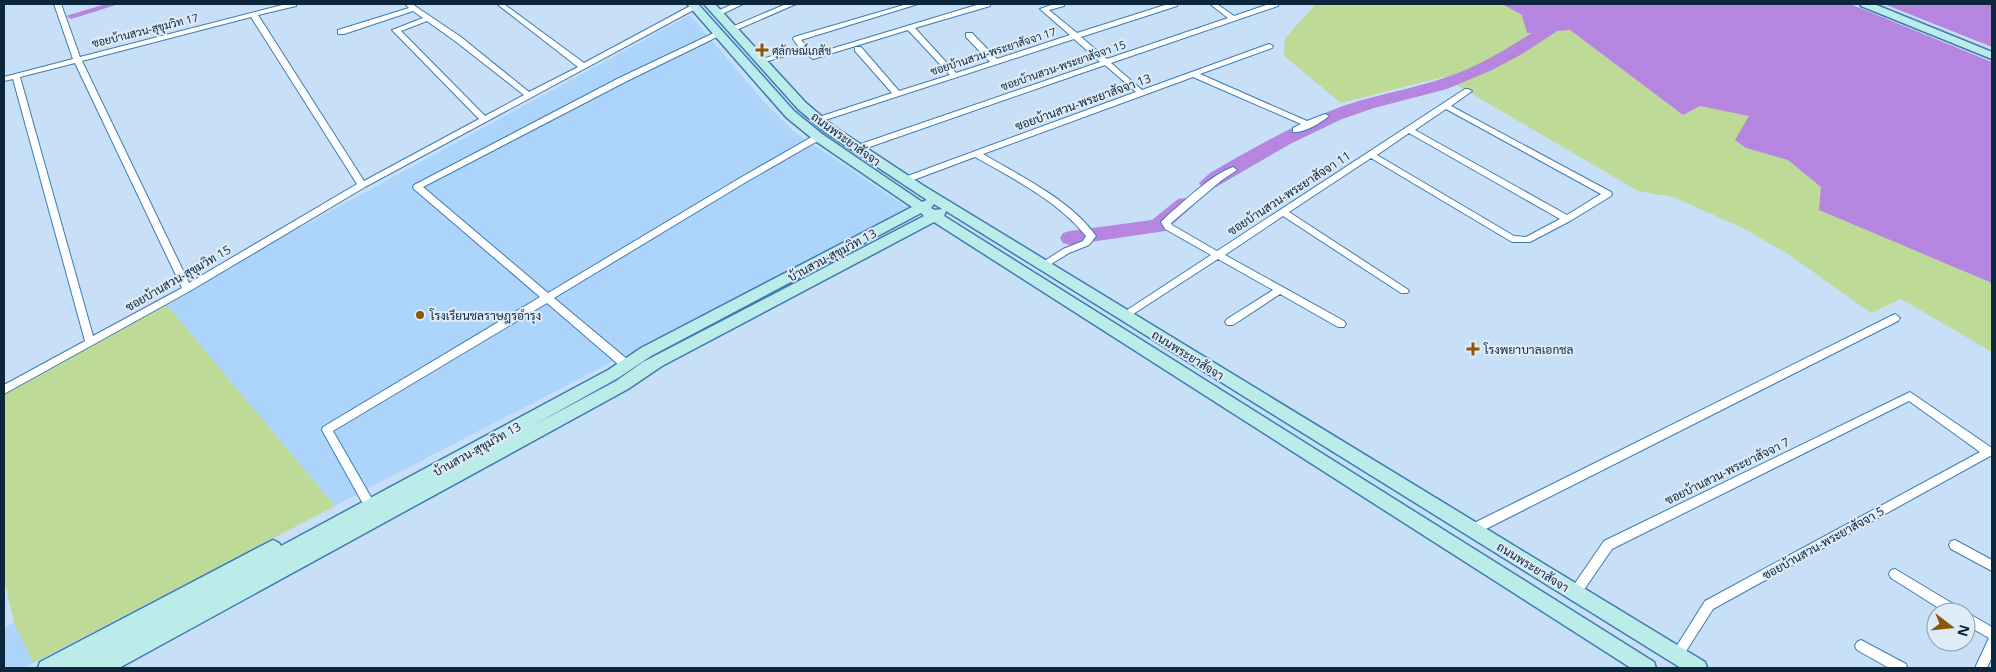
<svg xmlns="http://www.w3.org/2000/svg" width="1996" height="672" font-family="'Open Sans',Sarabun,sans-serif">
<rect width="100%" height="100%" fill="#c7e0f7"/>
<path fill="#add5fc" d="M690,15L765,103L793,131L908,208L23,668H4V628L14,622L4,578V389Z"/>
<g fill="#bdda97">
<path d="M1316,4H1502C1522,15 1546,29 1570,30L1683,115L1700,106L1750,116L1746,148L1788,160L1822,187L1820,210L1992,283V352L1901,299L1871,313L1788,254L1743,228L1673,197L1638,191L1443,77L1341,103L1284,56L1285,38Z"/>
<path d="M165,303L335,506L33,663L14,622L4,578V391Z"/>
</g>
<path fill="#b585e0" d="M1502,4H1992V283L1819,210L1821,187L1788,160L1746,148L1735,140L1749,116L1700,106L1683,115L1570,30L1527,33L1522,15Z"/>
<path fill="#c7e0f7" d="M1850,4H1884L1992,47V62Z"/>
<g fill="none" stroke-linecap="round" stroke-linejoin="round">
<path fill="#b585e0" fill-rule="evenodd" d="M106,4H119L71,19L66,16Z"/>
<g fill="#b585e0" fill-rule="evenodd">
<path d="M1577,4H1596L1594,7L1522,54L1492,70L1447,89L1374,108L1342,119L1290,144L1216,187L1209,189L1202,187L1199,183L1210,173C1254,148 1298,122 1346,105C1385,92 1425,87 1463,71C1503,54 1540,27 1577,4Z"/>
<path d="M1185,198L1192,199L1195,204L1165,231L1070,245L1063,243L1060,238L1063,233L1070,231L1152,220L1178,199Z"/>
</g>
<defs>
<g id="street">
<path d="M54,4H61L80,57L286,4H296V6L258,15L364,181L479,119L392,30L423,18L413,11L344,34H338V30L409,8L405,4H412L461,37L529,92L578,67L497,4H504L584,63L692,5L699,7L365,187L190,291L4,394V385L85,341L13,79L4,81V77L73,59ZM251,17L357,184L189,283L82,61ZM427,21L455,41L524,95L485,116L401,31ZM75,63L182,288L93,336L20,77Z"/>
<path d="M733,4H743L720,15L713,13Z"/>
<path d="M786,4H796L734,31H728L727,29Z"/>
<path d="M907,4H918L801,40L814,54L980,4H990V6L915,28L956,73L990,62L966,37V33H972L997,59L1070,35L1040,9L1054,4H1064V6L1049,10L1077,33L1168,4H1177V6L1081,37L1107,59L1228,18L1210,4H1217L1234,16L1269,4H1278V6L1111,63L1142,90L1269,44L1273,46L1272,48L1200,74L1307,121L1325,114L1329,116C1321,123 1304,133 1293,132V128L1301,124L1193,77L983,154C1020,176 1071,200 1096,236L1089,245L1069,253L1043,269L1038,266L1040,264L1063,249L1083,241L1086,236C1058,201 1014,179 975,157L908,182H902L901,180L902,178L1136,92L1105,65L858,151L855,150V146L1100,62L1074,39L819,122H816V118L892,93L855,51V47H861L899,91L950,75L908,30L813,59L802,51L761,63L757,61L799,47L793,39L794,37Z"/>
<path d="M716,32H722L723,34L625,82L423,187L548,293L740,178L815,135H821V139L746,182L554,298L627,359L628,362L627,365H619L547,303L333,431L372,499L370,502L366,504L362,502L322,430L323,427L540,297L414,189L413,187L414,185L619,78Z"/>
<path d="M1465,89H1468L1472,91L1451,106L1611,192L1612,194L1611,196L1570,221L1530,242H1512L1371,158L1289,212L1407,289L1409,291L1407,293H1401L1283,216L1225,255L1344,321L1346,324L1344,327H1338L1280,294L1233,325H1227L1225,322L1227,319L1273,290L1218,259L1127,318H1121L1119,316L1121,314L1211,255L1165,229L1161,222L1168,215C1186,200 1211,175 1233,167L1237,170L1222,180L1171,223L1172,225L1217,251ZM1446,109L1601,194L1567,215L1415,130ZM1409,133L1560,219L1526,237L1514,236L1377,155Z"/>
<path d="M1895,314L1900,318L1898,321L1476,534L1472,535L1468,534L1466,530L1468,526Z"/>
<path d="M1910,392L1992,448V455L1713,609L1681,659L1677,661L1673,659L1671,655L1705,601L1980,452L1909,401L1612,549L1579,597L1575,598L1571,597L1569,593L1571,589L1604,541Z"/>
<path d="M1955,540L1992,560V571L1951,549L1949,545L1951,541Z"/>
<path d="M1895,569L1960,608L1962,612H1945L1891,578L1889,574L1891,570Z"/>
<path d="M1966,612L1992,627V657L1987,668H1975L1989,638L1966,625Z"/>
<path d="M1861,640L1906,664L1907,668H1889L1857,650L1855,646L1857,642Z"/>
</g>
<g id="secondary">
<path d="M687,4H698L794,111L822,134L922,202L927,200L825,132L798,109L704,4H715L806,103L833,126L924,186L1705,662L1707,668H1681L946,211L944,216L1654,662L1656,668H1631L934,222L662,366L628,389L119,668H38L40,662L267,543L273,540L279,543L281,546L608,370L641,348L912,207L814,140L786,117ZM934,204L942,209L935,210L931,208ZM921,213L924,216L643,362L616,381L534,425L618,378L651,356Z"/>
<path d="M1860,4H1874L1992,52V59L1861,6Z"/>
</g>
</defs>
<use href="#street" stroke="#3d7bb1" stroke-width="2"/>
<use href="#secondary" stroke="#3d7bb1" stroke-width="3"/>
<use href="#street" fill="#fff" fill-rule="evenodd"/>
<use href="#secondary" fill="#bcece9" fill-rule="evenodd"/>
</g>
<g fill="#8d5609" stroke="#dfebf7" stroke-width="2">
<path d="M759.5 42.5h5v5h5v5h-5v5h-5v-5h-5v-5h5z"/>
<circle cx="420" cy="315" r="5"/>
<path d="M1470.5 341.5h5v5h5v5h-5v5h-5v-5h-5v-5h5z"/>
</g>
<g text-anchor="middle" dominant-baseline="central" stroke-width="4" stroke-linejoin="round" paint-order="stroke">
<g font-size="11" fill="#0c263c" stroke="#dfebf7">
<text transform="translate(145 30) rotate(-14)">ซอยบ้านสวน-สุขุมวิท 17</text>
<text transform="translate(993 51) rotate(-18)">ซอยบ้านสวน-พระยาสัจจา 17</text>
<text transform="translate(1063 65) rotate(-19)">ซอยบ้านสวน-พระยาสัจจา 15</text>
</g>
<g font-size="11" fill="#0c263c" stroke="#dfebf7" text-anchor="start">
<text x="772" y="50">ศุลักษณ์เภสัช</text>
</g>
<g font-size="12" fill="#0c263c" stroke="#dfebf7">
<text transform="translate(1083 102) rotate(-20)">ซอยบ้านสวน-พระยาสัจจา 13</text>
<text transform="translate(846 139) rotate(36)">ถนนพระยาสัจจา</text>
<text transform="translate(1289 193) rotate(-33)">ซอยบ้านสวน-พระยาสัจจา 11</text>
<text transform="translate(832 255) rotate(-28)">บ้านสวน-สุขุมวิท 13</text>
<text transform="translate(178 278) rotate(-30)">ซอยบ้านสวน-สุขุมวิท 15</text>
<text transform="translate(1188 355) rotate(32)">ถนนพระยาสัจจา</text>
<text transform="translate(477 449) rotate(-29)">บ้านสวน-สุขุมวิท 13</text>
<text transform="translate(1727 471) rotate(-26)">ซอยบ้านสวน-พระยาสัจจา 7</text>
<text transform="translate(1823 543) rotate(-29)">ซอยบ้านสวน-พระยาสัจจา 5</text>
<text transform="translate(1533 567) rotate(32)">ถนนพระยาสัจจา</text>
</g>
<g font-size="12" fill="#0c263c" stroke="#dfebf7" text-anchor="start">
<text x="430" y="315">โรงเรียนชลราษฎรอำรุง</text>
<text x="1484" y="349">โรงพยาบาลเอกชล</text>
</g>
</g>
<rect width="1996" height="672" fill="none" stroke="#0c263c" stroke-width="10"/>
<g transform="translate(1951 627) rotate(106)"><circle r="24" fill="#dfebf7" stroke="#8b9cac"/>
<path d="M0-4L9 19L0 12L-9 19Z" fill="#8d5609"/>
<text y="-8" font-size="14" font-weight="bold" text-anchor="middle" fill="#0c263c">N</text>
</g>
</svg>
